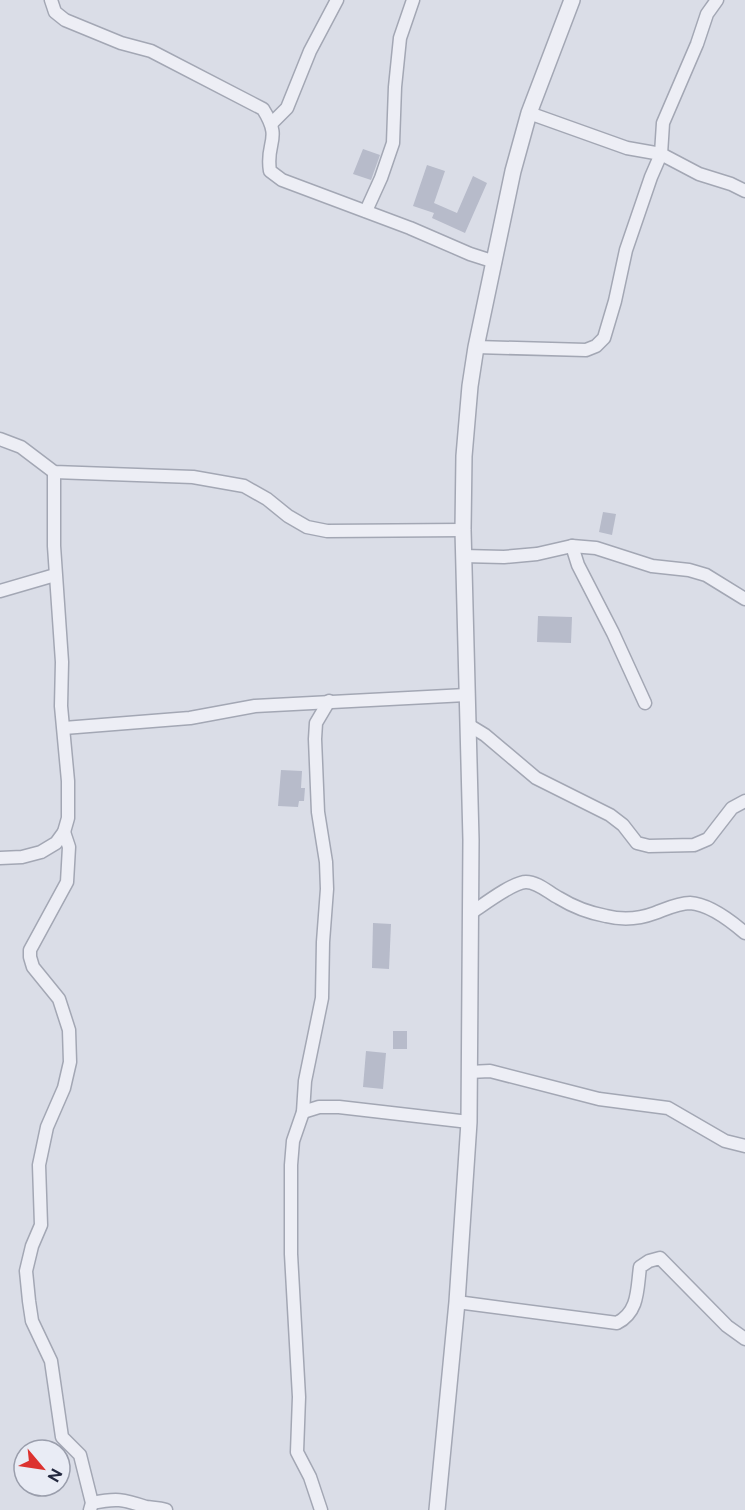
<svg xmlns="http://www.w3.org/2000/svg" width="745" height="1510" font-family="'Public Sans',sans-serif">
<rect width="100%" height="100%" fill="#dadde7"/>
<g fill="#b7bbca">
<path d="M363,149L380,155L371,180L353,174Z"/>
<path d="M427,165L445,171L434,203L457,213L473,176L487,183L465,233L432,218L434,213L413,206Z"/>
<path d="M603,512L616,514L612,535L599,532Z"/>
<path d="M538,616L572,617L571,643L537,642Z"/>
<path d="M281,770L302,771L301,788H305L304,801H299L298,807L278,806Z"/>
<path d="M373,923L391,924L389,969L372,968Z"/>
<rect x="393" y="1031" width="14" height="18"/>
<path d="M366,1051L386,1053L383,1089L363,1087Z"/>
</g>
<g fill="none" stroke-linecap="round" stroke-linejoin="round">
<defs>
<g id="minor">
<path d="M51,0L55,12L65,20L121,43L151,51L263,109C283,141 265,141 270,171L282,180L410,228L470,254L495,262"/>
<path d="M529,113L627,148L661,154L699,174L731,184L745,191"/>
<path d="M272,123L287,108L310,51L337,0"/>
<path d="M366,211L381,178L393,143L395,87L400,38L413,0"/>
<path d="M476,347L586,350L596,346L604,338L615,301L626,250L651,177L661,154L663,123L697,44L707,14L717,0"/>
<path d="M0,439L21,447L54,472L193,477L244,486L267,499L288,516L307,527L327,531L463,530"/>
<path d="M572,546L578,565L613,633L645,703"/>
<path d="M463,556L504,557L537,554L572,546L596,548L652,566L689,570L706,575L745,599"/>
<path d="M0,591L55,575"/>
<path d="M467,724L485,735L536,778L610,815L623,825L637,843L649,846L694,845L708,839L732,808L745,801"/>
<path d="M64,728L190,718L255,706L466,695"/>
<path d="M64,832L69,847L67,882L30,950V957L33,967L59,999L69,1030L70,1062L64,1088L47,1127L39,1165L41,1225L32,1246L26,1271L29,1301L32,1321L51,1361L62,1437L80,1455L92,1503L90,1510"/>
<path d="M0,858L22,857L41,852L56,843L64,832L68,818V781L61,706L62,662L54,546V472"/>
<path d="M471,913C483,905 513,882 526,882C538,882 549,893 559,898C572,906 590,913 606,916C622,920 639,919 655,913C666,909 678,903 690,903C709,904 731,921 745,933"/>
<path d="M469,1072L490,1071L599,1099L668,1108L725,1141L745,1146"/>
<path d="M303,1112L319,1107H339L469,1122"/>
<path d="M457,1302L617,1323C639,1312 637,1289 640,1267L649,1261L660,1258L727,1326L745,1339"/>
<path d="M92,1503C116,1498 123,1499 146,1507C152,1508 159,1508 166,1510"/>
<path d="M321,1510L310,1477L297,1452L299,1397L291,1254V1165L293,1141L303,1112L305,1081L322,998L323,942L327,889L326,862L318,812L315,739L316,723L329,701"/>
</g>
<path id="tertiary" d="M437,1510L457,1302L469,1122L471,840L463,530L464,456L470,386L476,347L513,171L529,113L572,0"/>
</defs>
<use href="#minor" stroke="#a3a7b4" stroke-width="15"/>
<use href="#tertiary" stroke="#a3a7b4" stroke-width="18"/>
<use href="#minor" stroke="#edeef5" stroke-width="12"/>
<use href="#tertiary" stroke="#edeef5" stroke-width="15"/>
</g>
<g transform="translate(42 1468) rotate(119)"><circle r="28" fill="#e9ecf5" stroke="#9a9eac" stroke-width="1.5"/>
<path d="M0-4.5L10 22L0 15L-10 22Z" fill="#dc322f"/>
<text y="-9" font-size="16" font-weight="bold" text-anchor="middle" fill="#23283e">N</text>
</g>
</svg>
